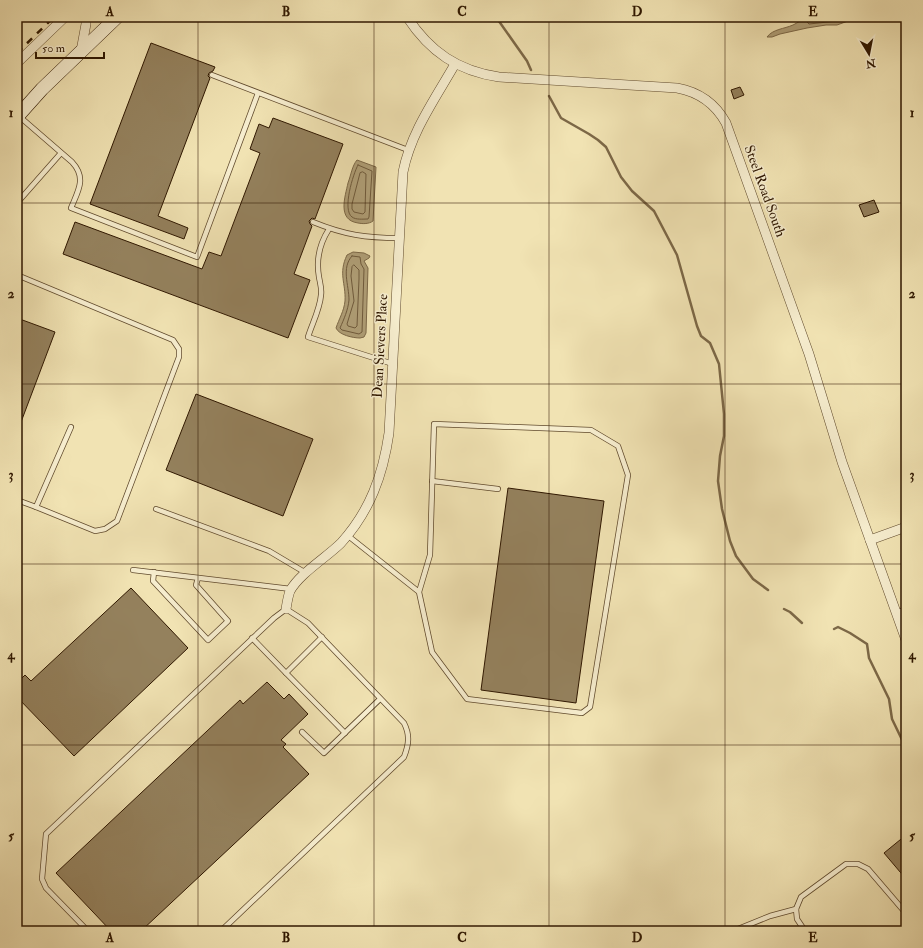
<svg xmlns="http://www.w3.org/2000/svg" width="923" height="948" font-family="'IM FELL Double Pica',serif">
<rect width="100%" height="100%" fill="#f1e3b3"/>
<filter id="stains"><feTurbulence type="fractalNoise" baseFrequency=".005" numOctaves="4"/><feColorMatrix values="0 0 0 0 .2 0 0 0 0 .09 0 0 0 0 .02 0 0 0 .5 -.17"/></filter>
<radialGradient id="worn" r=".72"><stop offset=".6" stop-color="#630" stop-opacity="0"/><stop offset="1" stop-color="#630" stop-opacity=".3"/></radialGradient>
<g fill="#af9e76" stroke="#7c6847">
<path d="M806,17H859L837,25H826L807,28L780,34L772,37H767C773,29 784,29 793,25C797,23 802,20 806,17Z"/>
<path d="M357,160L376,167L373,221C369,224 363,224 358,223C337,220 345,197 348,183C351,175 352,166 357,160Z"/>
<path d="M353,252L364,253L370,256L369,258L364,261L368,268L366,333L364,337L360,338C353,338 339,335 336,328C339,319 344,311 345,301C346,283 338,274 347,255Z"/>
</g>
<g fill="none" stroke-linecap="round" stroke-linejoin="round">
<g stroke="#6f5a3b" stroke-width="1">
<path d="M808,17L807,22L809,24L837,21L847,17"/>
<path d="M358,165L372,171L369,217L368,219C363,219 356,220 352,217C342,210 353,174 358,165Z"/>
<path d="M363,172L366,174L365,212L363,214L354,212L352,209V204L360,173Z"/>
<path d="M352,256L360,257L361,264L364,269L362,332L359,334L342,330L340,328C344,319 348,310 349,300C349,285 341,268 352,256Z"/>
<path d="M354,265L359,270V279L357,326L355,328L348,326L347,324L354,301L351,276L352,267Z"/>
</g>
<g stroke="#7c6847" stroke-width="2.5">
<path d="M496,17L527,61L531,70"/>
<path d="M549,96L561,118L589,134L598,140L606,147L621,177L632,191L654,211L677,255L697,326L701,336L710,343L719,364L724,414V436L720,456L718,481L722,509L730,541L736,556L753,579L768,590"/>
<path d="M784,609L790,612L802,623"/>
<path d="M834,629L838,627L850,633L867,644L869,658L889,699L892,719L906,748"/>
</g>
</g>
<g fill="#94815d" stroke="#2f1700">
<path d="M151,43L215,67L213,71L209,73L208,76L210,78L158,216L188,228L184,239L90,204Z"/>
<path d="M740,87L744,95L734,99L731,90Z"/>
<path d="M273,118L343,144L315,219L312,218L309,221L310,224L312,226L294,274L310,280L288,338L63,254L75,222L202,269L209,252L221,256L260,153L250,149L259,124L269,128Z"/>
<path d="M874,200L879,212L864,217L859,205Z"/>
<path d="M17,318L55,332L18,430H17Z"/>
<path d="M196,394L313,439L283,516L166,470Z"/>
<path d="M508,488L604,501L576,703L481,690Z"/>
<path d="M131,588L188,648L74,756L17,697V683L25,675L31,681Z"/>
<path d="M267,682L284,699L289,694L308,714L281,740L286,744L283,747L309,774L141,931H111L56,873L240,700L243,704Z"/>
<path d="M906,835V879L884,853Z"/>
</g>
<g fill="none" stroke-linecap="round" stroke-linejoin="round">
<defs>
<g id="lane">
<path d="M212,75L408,150"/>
<path d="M20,117L72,162C87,178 78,191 71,208L197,257L258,93"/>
<path d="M17,203L61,153"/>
<path d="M313,222C345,235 366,238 399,238"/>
<path d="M329,229C320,243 316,260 319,277C320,283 322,289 321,295C320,309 312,324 308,337L393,364"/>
<path d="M17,275L173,340L179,349V357L117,521L105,529L95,531L36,507"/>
<path d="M432,481L498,489"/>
<path d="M17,500L36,507L71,427"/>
<path d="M156,509L269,551L306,573"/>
<path d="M347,535L419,592L432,652L467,699L582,713L590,707L628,475L618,446L591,430L434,424L430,555L419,592"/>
<path d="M133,570L291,589"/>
<path d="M154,572L153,581L208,640L228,621L196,585L198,578"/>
<path d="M896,613L906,609"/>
<path d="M252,638L286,673L322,637"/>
<path d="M286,673L345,733"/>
<path d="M302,732L324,753L380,699"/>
<path d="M88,931L46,888L42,879L46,834L274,618L286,609L308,623L404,723C410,735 409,744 404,757L221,931"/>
<path d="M733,931L770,916L796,909"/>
<path d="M805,931L797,919L796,909L801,897L846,864H858L868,869L904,911L905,923L902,931"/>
</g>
<g id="street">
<path d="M407,17C430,52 458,71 499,77L677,88C699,92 715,103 726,123L809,354L842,462L906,640"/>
<path d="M81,51L86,24V17"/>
<path d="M17,63L65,17"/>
<path d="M870,540L906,527"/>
<path d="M286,609C287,603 288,596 290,591C299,574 327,557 341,543C370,511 383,475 389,433L403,172C411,132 435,99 455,64"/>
</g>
<path id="secondary" d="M17,117L42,89L117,17"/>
</defs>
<use href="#lane" stroke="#604a2d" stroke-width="6"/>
<use href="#street" stroke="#604a2d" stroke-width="10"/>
<use href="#secondary" stroke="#2f1700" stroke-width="14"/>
<use href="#lane" stroke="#f6edce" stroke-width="4.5"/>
<use href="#street" stroke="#f6edce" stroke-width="9"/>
<use href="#secondary" stroke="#f6edce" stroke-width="13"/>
<path stroke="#2f1700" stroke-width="2.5" stroke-dasharray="7 7" stroke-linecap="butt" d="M17,53L54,17"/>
</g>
<path fill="none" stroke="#2f1700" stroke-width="1" stroke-opacity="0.55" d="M198,17V931M374,17V931M549,17V931M725,17V931M17,203H906M17,384H906M17,564H906M17,745H906"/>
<g text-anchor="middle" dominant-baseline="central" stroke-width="3" stroke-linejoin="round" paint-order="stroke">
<g font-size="14" fill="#2f1700" stroke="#f6edce">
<text transform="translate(765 191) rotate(70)">Steel Road South</text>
<text transform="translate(380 346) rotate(-87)">Dean Sievers Place</text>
</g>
</g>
<rect width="923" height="948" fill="none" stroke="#f1e3b3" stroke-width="44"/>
<g transform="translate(869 54) rotate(170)" stroke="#f6edce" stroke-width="3" paint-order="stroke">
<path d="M0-3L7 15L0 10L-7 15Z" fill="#2f1700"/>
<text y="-6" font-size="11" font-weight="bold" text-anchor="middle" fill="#2f1700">N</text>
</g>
<path d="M36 52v6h68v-6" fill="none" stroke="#2f1700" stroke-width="2"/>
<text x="42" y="52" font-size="12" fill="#2f1700" stroke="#f6edce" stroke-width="3" paint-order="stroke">50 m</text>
<rect x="22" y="22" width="879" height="904" fill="none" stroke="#2f1700" stroke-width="1.5"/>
<g font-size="13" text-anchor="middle" font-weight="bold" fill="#2f1700">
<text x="110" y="16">A</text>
<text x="286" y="16">B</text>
<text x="462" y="16">C</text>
<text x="637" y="16">D</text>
<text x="813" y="16">E</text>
<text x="11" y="117">1</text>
<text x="912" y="117">1</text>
<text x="11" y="298">2</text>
<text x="912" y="298">2</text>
<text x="11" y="479">3</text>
<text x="912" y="479">3</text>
<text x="11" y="659">4</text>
<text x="912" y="659">4</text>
<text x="11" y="840">5</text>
<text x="912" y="840">5</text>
<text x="110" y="942">A</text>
<text x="286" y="942">B</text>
<text x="462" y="942">C</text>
<text x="637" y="942">D</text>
<text x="813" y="942">E</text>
</g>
<rect width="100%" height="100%" filter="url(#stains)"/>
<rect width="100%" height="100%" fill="url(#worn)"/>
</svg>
